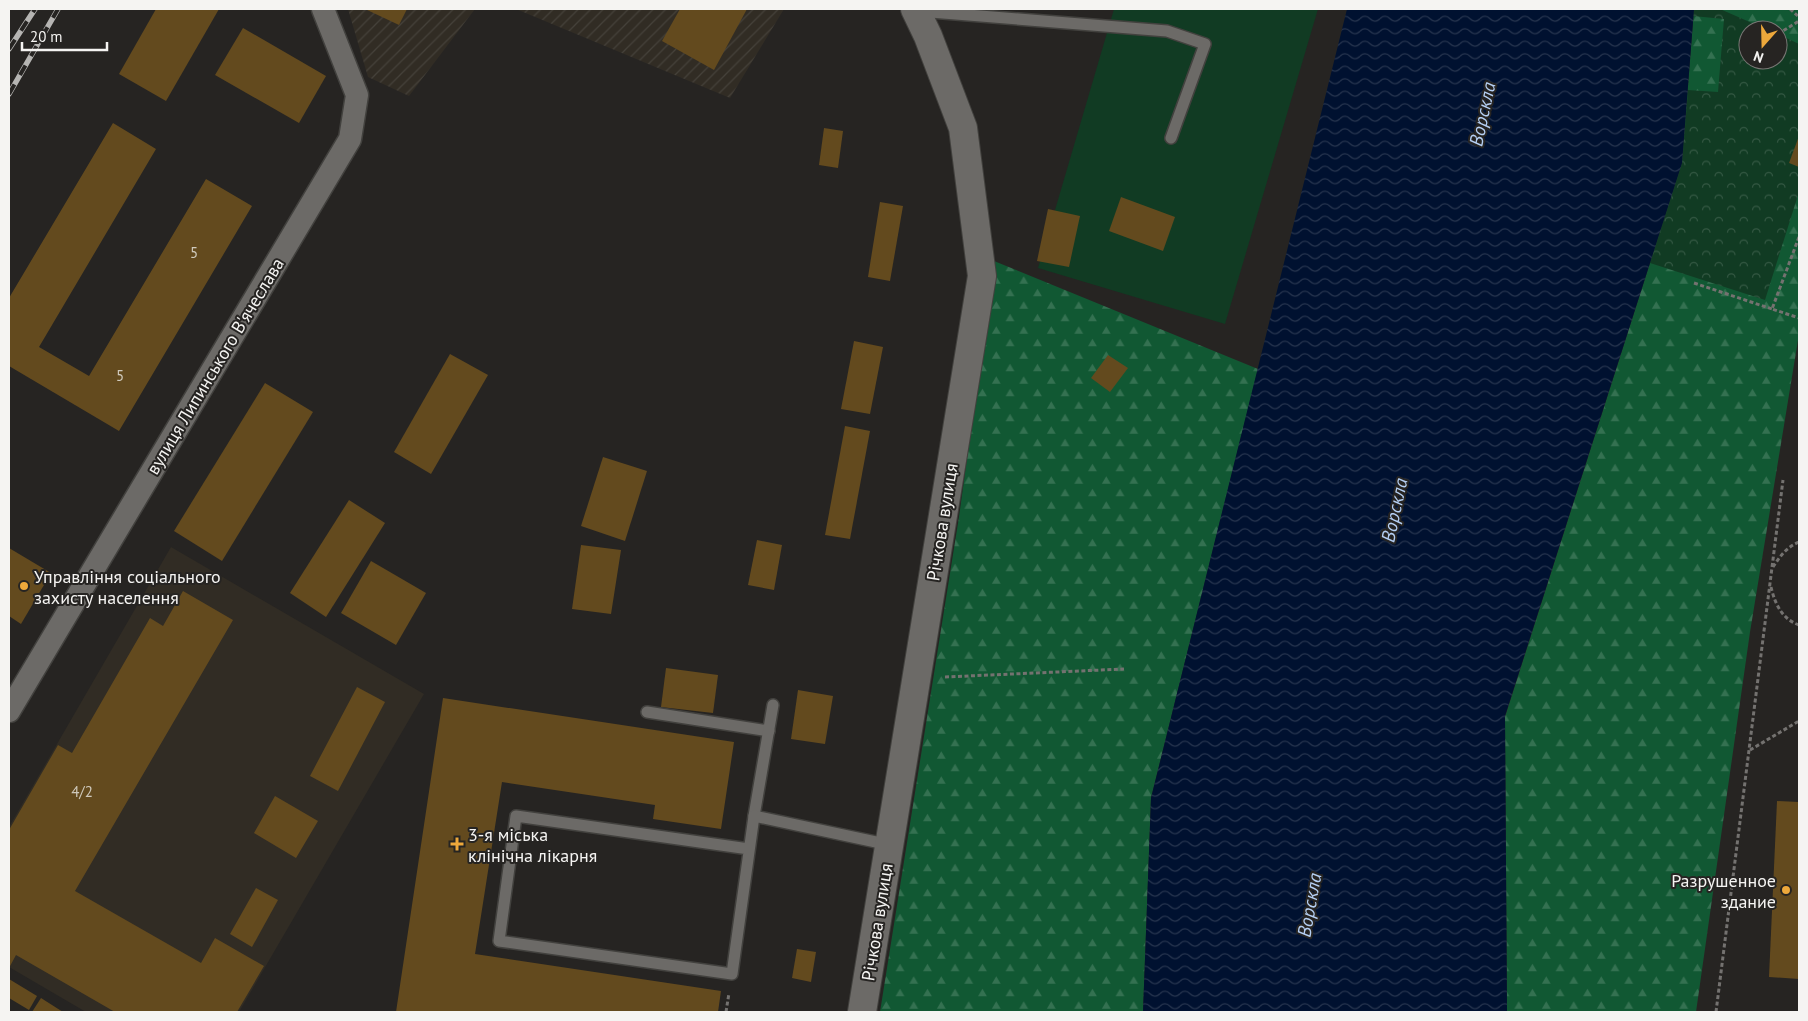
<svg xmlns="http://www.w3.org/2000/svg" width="1808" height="1021" font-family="'PT Sans',sans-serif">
<defs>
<pattern id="industrial-furrows" width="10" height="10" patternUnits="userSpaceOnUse" patternTransform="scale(1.25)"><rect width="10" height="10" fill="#312c24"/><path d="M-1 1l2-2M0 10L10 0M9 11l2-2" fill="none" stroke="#45413a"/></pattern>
<pattern id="forest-firs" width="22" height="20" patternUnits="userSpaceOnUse" patternTransform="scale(1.25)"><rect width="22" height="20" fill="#115833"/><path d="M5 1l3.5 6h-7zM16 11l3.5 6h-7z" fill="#347151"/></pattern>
<pattern id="park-crowns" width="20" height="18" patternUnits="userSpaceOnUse" patternTransform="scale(1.25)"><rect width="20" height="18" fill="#113b23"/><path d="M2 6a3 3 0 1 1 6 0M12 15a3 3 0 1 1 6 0" fill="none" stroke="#345843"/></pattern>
<pattern id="water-waves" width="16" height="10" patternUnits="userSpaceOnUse" patternTransform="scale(1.25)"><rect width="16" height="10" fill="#001130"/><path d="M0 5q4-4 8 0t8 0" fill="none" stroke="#26344e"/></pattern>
</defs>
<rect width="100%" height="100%" fill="#262422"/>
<path fill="#312c24" d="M171,547L424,694L239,1012H86L9,967V827Z"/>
<g fill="url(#industrial-furrows)">
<path d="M348,9H475L409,96L368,77Z"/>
<path d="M516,9H784L730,98Z"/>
</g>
<g fill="url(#forest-firs)" fill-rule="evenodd">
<path d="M1694,9H1799V334L1750,632L1696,1012H1507L1505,717L1682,163ZM1748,30H1778V60H1748Z"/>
<path d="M994,261L1258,369L1151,798L1143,1012H880L959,517Z"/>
</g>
<path fill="url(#park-crowns)" d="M1694,9H1720L1768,30H1748V60H1778V34L1799,44V192L1765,300L1650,263L1682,163L1688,90L1718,92L1724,19L1693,16Z"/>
<path fill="#113b23" d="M1114,9H1318L1225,324L1038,268Z"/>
<path fill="url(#water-waves)" d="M1347,9H1694L1682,163L1505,716L1507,1012H1143L1151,798Z"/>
<g fill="#634a1e">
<path d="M156,9H219L166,101L119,74Z"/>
<path d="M365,9H407L399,25Z"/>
<path d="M680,9H747L714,70L662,41Z"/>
<path d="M243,28L326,76L299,123L215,75Z"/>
<path d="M113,123L156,149L39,347L89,376L206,179L252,206L119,431L9,366V298Z"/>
<path d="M824,128L843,131L838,168L819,165Z"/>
<path d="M1799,136V167L1789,163Z"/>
<path d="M1121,197L1175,217L1163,251L1109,231Z"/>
<path d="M880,202L903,206L890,281L868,277Z"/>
<path d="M1048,209L1080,216L1069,267L1037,261Z"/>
<path d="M854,341L883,347L870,414L841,409Z"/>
<path d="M450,354L488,375L431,474L394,452Z"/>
<path d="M1108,355L1128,368L1110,392L1091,378Z"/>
<path d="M265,383L313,412L222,561L174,531Z"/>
<path d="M845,426L870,431L850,539L825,535Z"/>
<path d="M603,457L647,471L625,541L581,526Z"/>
<path d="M349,500L385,523L326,617L290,593Z"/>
<path d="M757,540L782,545L774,590L748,585Z"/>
<path d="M581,545L621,550L611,614L572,609Z"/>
<path d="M9,548L51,573L21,624L9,616Z"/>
<path d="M371,561L426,593L396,645L341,613Z"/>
<path d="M183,591L233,620L75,891L201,963L215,938L264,966L237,1012H115L16,955L9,968V830L58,745L72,753L150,618L163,626Z"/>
<path d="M666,668L718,675L713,713L661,707Z"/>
<path d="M357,687L385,702L338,791L310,776Z"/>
<path d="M798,690L833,696L825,744L791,739Z"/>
<path d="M443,698L734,742L721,829L653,819L655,805L502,782L475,954L721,991L718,1012H396Z"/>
<path d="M275,796L318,821L296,858L254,833Z"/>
<path d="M1777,801L1799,802V979L1769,977Z"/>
<path d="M256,888L278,900L252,947L230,934Z"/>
<path d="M797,949L816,952L811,982L792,978Z"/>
<path d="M9,979L37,996L29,1010L9,998Z"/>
<path d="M41,998L63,1012H32Z"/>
</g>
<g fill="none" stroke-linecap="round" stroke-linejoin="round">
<defs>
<g id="service">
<path d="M918,11L1167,31L1205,44L1171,138"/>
<path d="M647,712L769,731"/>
<path d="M754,816L773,705"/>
<path d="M749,849L516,816L499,941L732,974L754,816L890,845"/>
</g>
<path id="minor" d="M9,711L350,139L357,95L323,9"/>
<path id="tertiary" d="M862,1012L982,276L963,128L928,36L915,9"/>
</defs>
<use href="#service" stroke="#42413e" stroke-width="14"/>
<use href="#minor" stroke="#42413e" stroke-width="25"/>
<use href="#tertiary" stroke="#42413e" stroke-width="30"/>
<g stroke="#747270" stroke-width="3" stroke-dasharray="4 2.5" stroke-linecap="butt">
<path d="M1790,9L1799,17"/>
<path d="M1778,34L1799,21"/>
<path d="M1799,237L1772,309L1799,318"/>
<path d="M1694,283L1772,309"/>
<path d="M1773,567C1780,556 1787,547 1799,542"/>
<path d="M1771,587C1775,604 1782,619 1799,625"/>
<path d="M945,677L1124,669"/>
<path d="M1750,750L1799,721"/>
<path d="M726,1012L729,993"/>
<path d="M1716,1012L1783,480"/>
</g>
<use href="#service" stroke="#6c6a67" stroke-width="11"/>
<use href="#minor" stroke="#6c6a67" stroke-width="22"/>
<use href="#tertiary" stroke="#6c6a67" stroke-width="28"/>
<defs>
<g id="rail">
<path d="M9,49L35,9"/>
<path d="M9,94L58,9"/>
</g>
</defs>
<use href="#rail" stroke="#b6b5b3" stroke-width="5.5"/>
<use href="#rail" stroke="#262422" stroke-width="4" stroke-dasharray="11" stroke-linecap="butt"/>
</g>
<g fill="#eda83b" stroke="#262422" stroke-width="2">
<circle cx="24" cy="586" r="5"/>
<path d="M454.5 836.5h5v5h5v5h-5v5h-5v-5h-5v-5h5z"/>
<circle cx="1786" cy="890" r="5"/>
</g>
<g text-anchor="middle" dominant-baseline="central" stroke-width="4" stroke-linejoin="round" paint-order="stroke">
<g font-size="15" fill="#d0cabd">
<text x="194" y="252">5</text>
<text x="120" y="375">5</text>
<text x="82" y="791">4/2</text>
</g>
<g font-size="18" fill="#f5f4f2" stroke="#262422">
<text transform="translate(215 366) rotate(-59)">вулиця Липинського В'ячеслава</text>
<text transform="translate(942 522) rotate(-81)">Річкова вулиця</text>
<text transform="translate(877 922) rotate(-81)">Річкова вулиця</text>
</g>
<g font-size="18" fill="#f5f4f2" stroke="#262422" text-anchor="start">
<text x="34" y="576">Управління соціального<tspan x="34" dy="21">захисту населення</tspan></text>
<text x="468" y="834">3-я міська<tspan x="468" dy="21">клінічна лікарня</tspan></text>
<text x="1776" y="880" text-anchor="end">Разрушенное<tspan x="1776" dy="21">здание</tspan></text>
</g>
<g font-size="19" font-style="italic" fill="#b5cff3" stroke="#262422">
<text transform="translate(1482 114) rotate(-78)">Ворскла</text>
<text transform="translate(1394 510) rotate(-78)">Ворскла</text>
<text transform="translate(1309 905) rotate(-80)">Ворскла</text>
</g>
</g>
<rect width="1808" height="1021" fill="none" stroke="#f5f4f2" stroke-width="20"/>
<g transform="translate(1763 45) rotate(200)"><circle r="24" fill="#262422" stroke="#797775"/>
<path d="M0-4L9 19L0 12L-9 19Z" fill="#eda83b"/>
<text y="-8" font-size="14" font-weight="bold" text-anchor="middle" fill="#f5f4f2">N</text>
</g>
<path d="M22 42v8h85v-8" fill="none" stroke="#f5f4f2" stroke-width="2.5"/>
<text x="30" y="42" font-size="15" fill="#f5f4f2" stroke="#262422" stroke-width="4" paint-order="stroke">20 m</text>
</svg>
